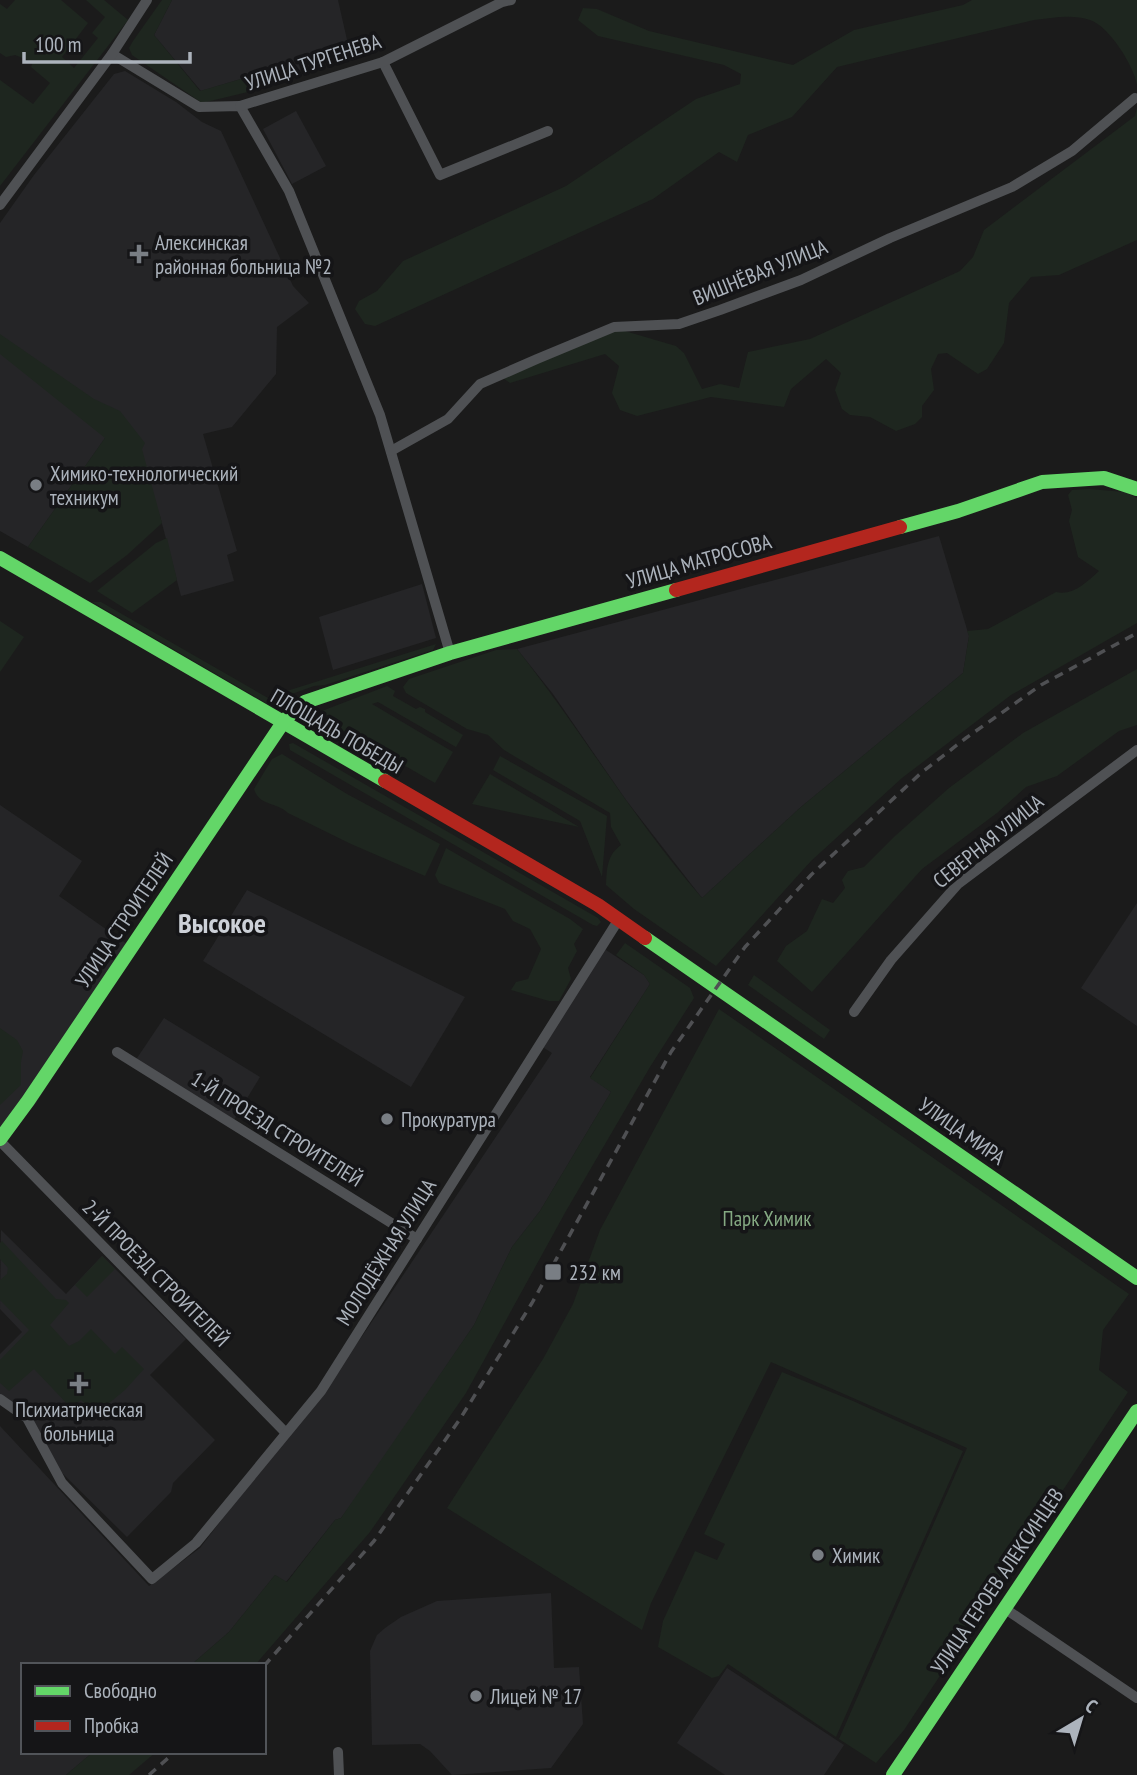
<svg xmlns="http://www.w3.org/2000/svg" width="1137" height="1775" font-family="'PT Sans Narrow',sans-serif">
<rect width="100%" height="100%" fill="#1b1b1b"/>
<g fill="#252527">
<path d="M172,0H338L350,53L252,86L241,79L201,91L154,35Z"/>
<path d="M125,71L176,102L202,122L221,131L293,286L309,303L277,327L276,374L232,427L203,434L237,551L227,555L234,581L181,596L160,516L105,438L28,547L0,531V223L34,175L114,74Z"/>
<path d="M296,111L326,166L292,184L263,129Z"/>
<path d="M939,536L969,636L963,673L801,807L702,898L626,800L553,694L517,649Z"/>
<path d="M422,584L436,638L333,670L319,617Z"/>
<path d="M0,805L82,861L59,896L134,949L36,1103L0,1142Z"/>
<path d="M247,890L465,997L411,1087L203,961Z"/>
<path d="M1137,903V1026L1081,988Z"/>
<path d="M603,948L644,975L650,984L590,1077L611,1092L540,1211L512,1247L474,1325L369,1480L341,1518L335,1520L286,1582L275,1575L229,1632L191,1665H23V1752H93L66,1775H0V1426L149,1586L200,1548L363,1335L552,1053L541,1046Z"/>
<path d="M164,1018L260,1077L234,1120L135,1061Z"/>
<path d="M1,1230L66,1294L102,1256L186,1339L150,1375L215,1440L173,1483L171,1492L127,1537L57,1468L30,1417L0,1394V1354L22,1332L0,1309Z"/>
<path d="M551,1593L554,1668L579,1667L583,1724L551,1768L452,1775L430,1751L420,1744L372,1745L370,1651L377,1635L385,1628L401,1617L437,1601Z"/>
<path d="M727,1668L844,1745L824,1775H725L677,1743Z"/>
</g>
<g fill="#1e261f">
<path d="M15,0H61L88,23L62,57L74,68L98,38L92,33L105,17L86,0H104L128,20L0,186V80L33,104L50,83L31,67L33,62L15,55L6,57L0,53V4L7,9Z"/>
<path d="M162,0H172L154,35L200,91L241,79L252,86V91L202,103L132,55L129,48L133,41Z"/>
<path d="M972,0H1137V85C1134,66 1109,26 1090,20C1072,14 1052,18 1034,20L837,67L792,117L748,135L737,162L719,152L653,199L375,326L365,324L355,309L359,301L377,291L403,261L566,186L696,99L740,84L741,74L724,65L598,36L578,20L583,8L597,9L649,31L793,65L854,30L963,5Z"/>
<path d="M1137,107V240L1059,275L1031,277L1009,303L1004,343L987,369L978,374L947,353L938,354L931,369L934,390L922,406V417L915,424L896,431L870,417L850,415L842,409L835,390L841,373L826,359L791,389L784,407L711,397L637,416L620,410L612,393L619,366L605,354L510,383L503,378L618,329L676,346L684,353L702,389L720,384L739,388L748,352L810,339L960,271L973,257L984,230L1135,116Z"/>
<path d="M0,334L94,399L120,411L145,443L142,449L162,523L127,555L90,583L28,547L105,438L0,354Z"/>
<path d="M1089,489L1125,492L1137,498V623L1011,695L902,778L811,861L716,966L634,909L606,885C607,868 607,855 621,845L611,827L610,813L504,750L488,735L467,729L406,693L403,687L409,679L496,650L517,649C581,730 634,820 702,898L801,807L963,673L969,636L967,631L988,629L1056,592C1073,596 1087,582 1099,571L1078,557L1069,521L1072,510L1068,495L1072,490Z"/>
<path d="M167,538L177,580L132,613L97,591L156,543Z"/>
<path d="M92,602H101L275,702L271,706Z"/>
<path d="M0,621L24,637L0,672Z"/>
<path d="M436,644L433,650L325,685L314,686L281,698L274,695Z"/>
<path d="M1137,669V725L1119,731L1057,776L1026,787L997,813L922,869L812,992L777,961L786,946L807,931L822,899L833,903L845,888L842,880L848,871L864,867L895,836L949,788L1023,733Z"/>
<path d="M387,686L395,691L393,696L416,709L420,707L425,709V712L463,735L456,747L378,702L372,704L453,752L435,783L314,714Z"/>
<path d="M293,743L598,918L601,922L597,926L593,925L290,750L289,744Z"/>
<path d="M282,754L347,794L440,844L425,876L351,844L288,813C277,802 259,806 254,789L272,759Z"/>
<path d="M500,756L607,816L602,877L580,821L493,770Z"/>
<path d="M490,774L579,827L472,804Z"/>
<path d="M446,848L570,919L583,929L574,944L577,951L568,968L571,979L559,1001H549L511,990L516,982L528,979L541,949L530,929L513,921L505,909L439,883L435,875Z"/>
<path d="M625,943L690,988L694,998L650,1067L566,1211L466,1393L370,1532L255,1665H191L229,1632L275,1575L287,1582L335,1520L341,1518L474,1325L512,1247L540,1211L611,1092L590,1078L650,984L644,975L616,955Z"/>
<path d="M754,975L830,1030L824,1039L748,985Z"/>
<path d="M719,1009L1129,1294L1103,1330L1099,1370L1128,1392L904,1730L876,1763L839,1739L967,1448L771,1362L651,1603L642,1630L447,1508L543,1359L573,1304L600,1230Z"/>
<path d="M0,1028L17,1040L23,1051L21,1062V1085L0,1105Z"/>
<path d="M2,1241L56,1299L66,1300L69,1303L50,1325L69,1346L79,1341L91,1329L115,1354L122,1347L144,1369L125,1390L96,1414L81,1400L71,1408L34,1369L9,1391L0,1383V1360L29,1330L0,1300V1280L7,1274L8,1268L0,1259V1243Z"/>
<path d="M102,1256L115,1269L87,1297L75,1285Z"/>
<path d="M782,1372L853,1401L963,1451L836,1737L728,1664L719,1676L712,1678L658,1647L663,1621L695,1551L717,1560L725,1544L704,1534Z"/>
<path d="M93,1752H156L129,1775H66Z"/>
</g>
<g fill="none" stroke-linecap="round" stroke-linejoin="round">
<g stroke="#4f5154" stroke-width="10">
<path d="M112,54L199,107L240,106L289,191L380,415L450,653"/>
<path d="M383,62L440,175L548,131"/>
<path d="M240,106L383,62L502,2L511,0"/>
<path d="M0,205L112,54L147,0"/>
<path d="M391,451L448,419L480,384L537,359L614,327L679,324L720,310L801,280L890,238L1012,187L1072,151L1135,98"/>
<path d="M854,1012L891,960L958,884L1137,750"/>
<path d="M117,1052L417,1239"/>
<path d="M0,1141L285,1432"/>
<path d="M0,1399L27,1418L62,1483L152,1579L196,1543L321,1391L619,919"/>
<path d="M1004,1608L1137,1698"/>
<path d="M338,1752L339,1775"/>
</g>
<g stroke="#63d668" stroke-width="14">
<path d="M900,527L958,511L1042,482L1104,478L1137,489"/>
<path d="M0,558L385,781"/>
<path d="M645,938L1137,1278"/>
<path d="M0,1139L28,1101L282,724L294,710L305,702L450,653L676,590"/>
<path d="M893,1775L1137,1411"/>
</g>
<g stroke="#b3261e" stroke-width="14">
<path d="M676,590L900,527"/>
<path d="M385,781L598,905L645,938"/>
</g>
<g stroke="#4f5053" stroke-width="3.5" stroke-dasharray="9 7" stroke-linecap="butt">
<path d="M264,1666L374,1541L460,1419L532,1303L671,1052L745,947L811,875L921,773L966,738L1041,685L1137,633"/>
<path d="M149,1775L175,1752"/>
</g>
</g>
<g fill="#797e84" stroke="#151517" stroke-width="2.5">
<path d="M135.5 243.5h7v7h7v7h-7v7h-7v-7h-7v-7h7z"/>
<circle cx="36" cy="485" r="7"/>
<circle cx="387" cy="1119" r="7"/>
<rect x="544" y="1263" width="18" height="18" rx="3.5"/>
<path d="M75.5 1373.5h7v7h7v7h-7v7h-7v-7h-7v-7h7z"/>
<circle cx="818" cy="1555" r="7"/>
<circle cx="476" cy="1696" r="7"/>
</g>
<g text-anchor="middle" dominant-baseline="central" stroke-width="7" stroke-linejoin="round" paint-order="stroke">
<g font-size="21" fill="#acb3bc" stroke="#151517">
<text transform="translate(313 62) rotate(-18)">УЛИЦА ТУРГЕНЕВА</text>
<text transform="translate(760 272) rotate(-22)">ВИШНЁВАЯ УЛИЦА</text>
<text transform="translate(699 561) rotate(-16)">УЛИЦА МАТРОСОВА</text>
<text transform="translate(337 731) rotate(30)">ПЛОЩАДЬ ПОБЕДЫ</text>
<text transform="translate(988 841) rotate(-39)">СЕВЕРНАЯ УЛИЦА</text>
<text transform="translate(124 920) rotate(-56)">УЛИЦА СТРОИТЕЛЕЙ</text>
<text transform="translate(277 1129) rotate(32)">1-Й ПРОЕЗД СТРОИТЕЛЕЙ</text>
<text transform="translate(962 1131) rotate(35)">УЛИЦА МИРА</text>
<text transform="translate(386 1252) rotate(-58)">МОЛОДЁЖНАЯ УЛИЦА</text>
<text transform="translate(156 1273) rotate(45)">2-Й ПРОЕЗД СТРОИТЕЛЕЙ</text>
<text transform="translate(997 1581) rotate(-56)">УЛИЦА ГЕРОЕВ АЛЕКСИНЦЕВ</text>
</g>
<g font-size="21" fill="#acb3bc" stroke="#151517" text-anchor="start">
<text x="155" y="242">Алексинская<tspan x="155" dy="24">районная больница №2</tspan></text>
<text x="50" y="473">Химико-технологический<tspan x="50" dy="24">техникум</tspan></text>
<text x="401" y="1119">Прокуратура</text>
<text x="569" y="1272">232 км</text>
<text x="79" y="1409" text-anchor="middle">Психиатрическая<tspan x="79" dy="24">больница</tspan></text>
<text x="832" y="1555">Химик</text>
<text x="490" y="1696">Лицей № 17</text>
</g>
<g font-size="21" fill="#84a882" stroke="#151517">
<text x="767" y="1218">Парк Химик</text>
</g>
<g font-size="28" font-weight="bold" fill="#cdd1d8" stroke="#151517">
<text x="222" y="922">Высокое</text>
</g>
</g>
<rect x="21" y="1663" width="245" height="91" fill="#151517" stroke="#515459" stroke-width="2"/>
<rect x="35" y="1686" width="35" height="10" fill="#63d668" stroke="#515459" stroke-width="2"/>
<text x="84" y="1698" font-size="21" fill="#acb3bc">Свободно</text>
<rect x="35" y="1721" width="35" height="10" fill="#b3261e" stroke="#515459" stroke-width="2"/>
<text x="84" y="1733" font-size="21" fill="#acb3bc">Пробка</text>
<g transform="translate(1081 1719) rotate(38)" stroke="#151517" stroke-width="5" paint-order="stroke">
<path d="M0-5L12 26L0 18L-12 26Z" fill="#acb3bc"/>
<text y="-10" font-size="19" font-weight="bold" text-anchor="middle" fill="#acb3bc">С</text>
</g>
<path d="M24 52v10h166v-10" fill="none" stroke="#acb3bc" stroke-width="3.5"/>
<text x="35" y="52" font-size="21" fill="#acb3bc" stroke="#151517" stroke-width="5" paint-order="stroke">100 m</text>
</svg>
